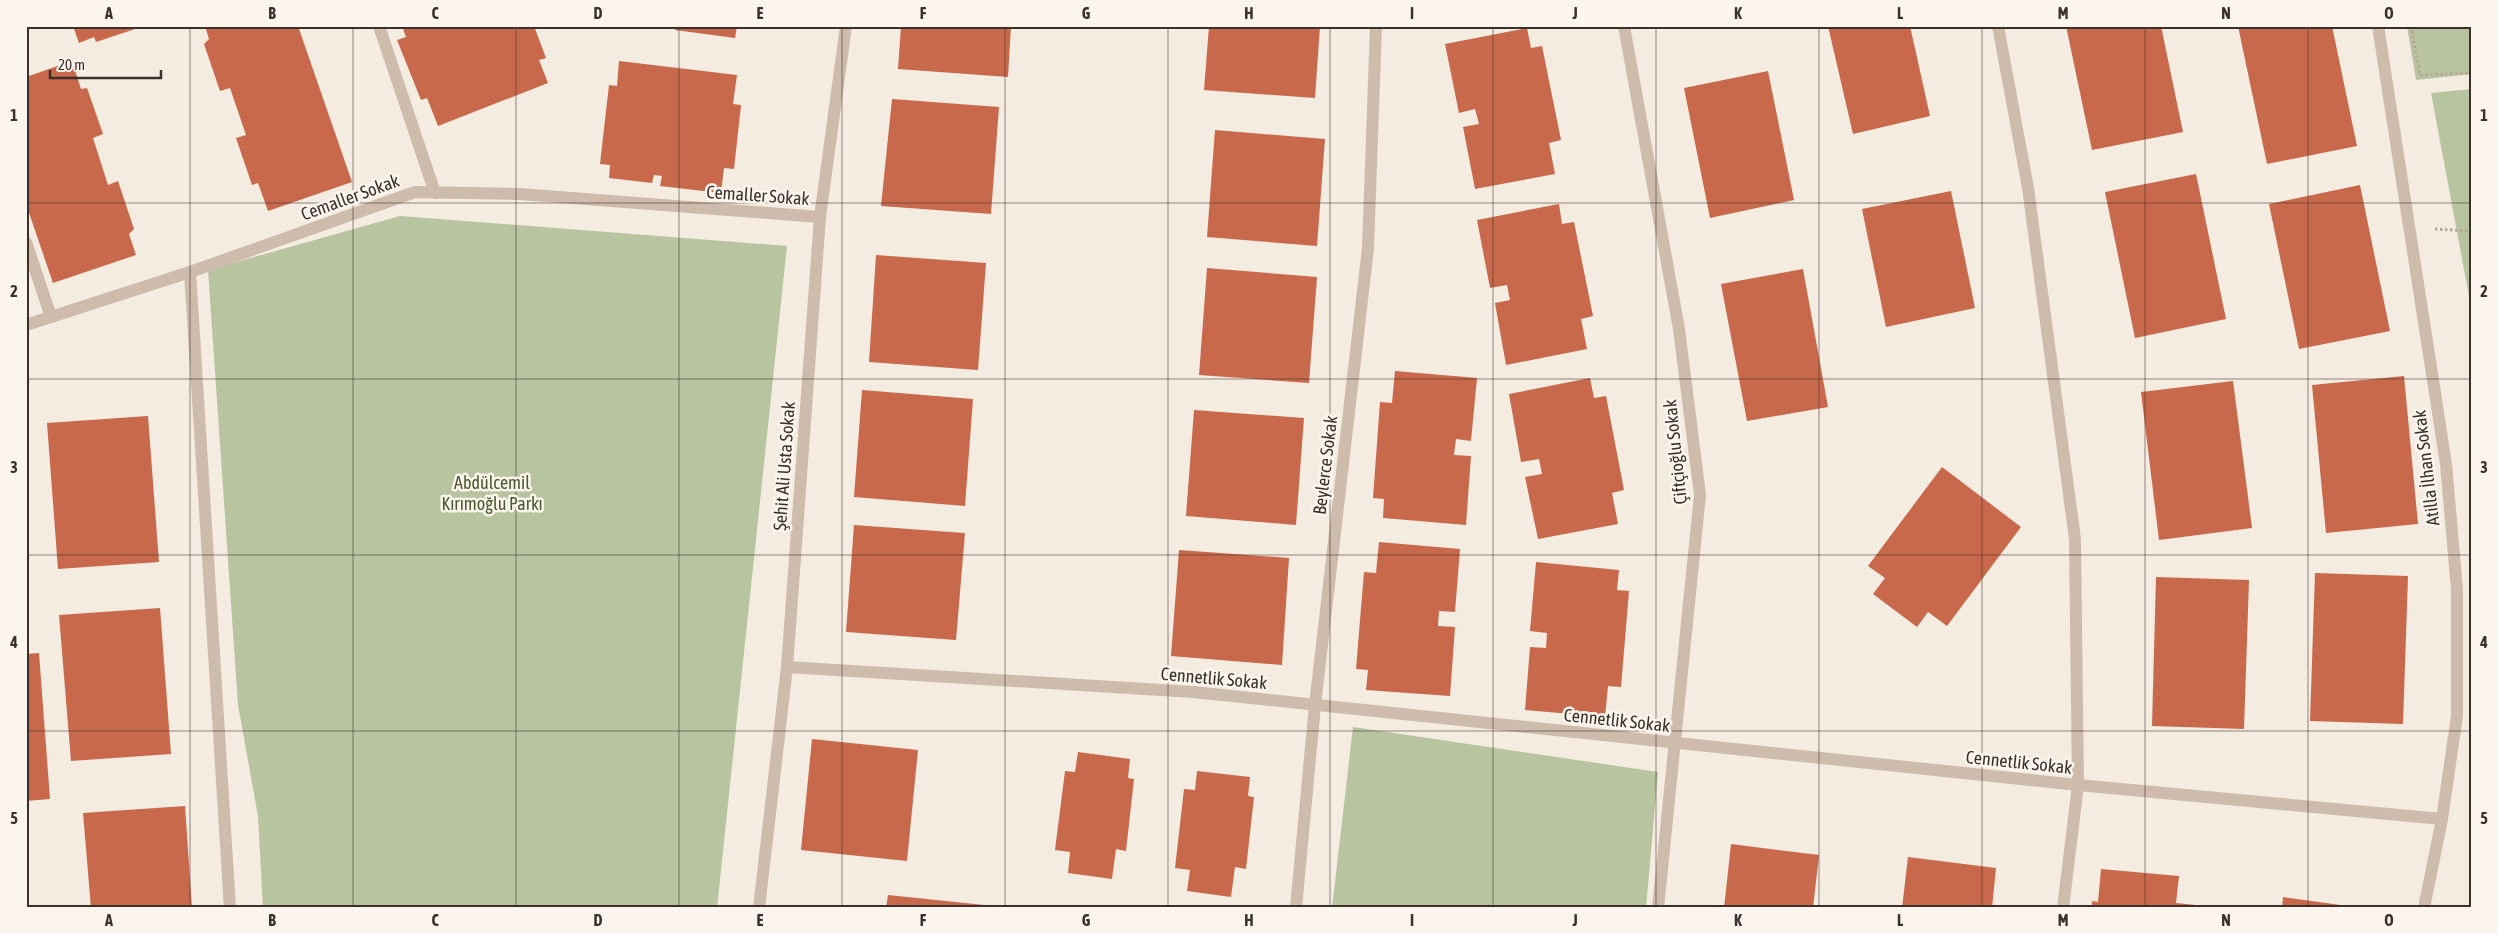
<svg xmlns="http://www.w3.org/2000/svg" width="2498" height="934" font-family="'Asap Condensed',sans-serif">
<rect width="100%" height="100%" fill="#f4ebe1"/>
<g fill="#b8c4a0">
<path d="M2407,26H2472V74L2416,80Z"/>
<path d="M2472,89V312L2431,93Z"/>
<path d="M400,216L787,246L717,908H263L258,816L238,705L208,270Z"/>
<path d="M1353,727L1658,772L1646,908H1332Z"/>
</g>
<g fill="#c8694b">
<path d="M73,26H141V27L96,42L94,37L79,43Z"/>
<path d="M205,26H298L352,182L268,211L258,183L252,185L236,138L246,135L230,88L220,91L204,44L209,39Z"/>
<path d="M402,26H534L546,58L539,60L548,83L438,126L427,98L421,100L397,40L406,37Z"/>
<path d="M675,26H737L735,38L675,30Z"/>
<path d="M901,26H1011L1008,77L898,69Z"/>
<path d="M1209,26H1320L1315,98L1204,90Z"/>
<path d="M1828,26H1910L1930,116L1853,134Z"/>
<path d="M2066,26H2161L2183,132L2092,150Z"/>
<path d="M2238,26H2332L2357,146L2267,164Z"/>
<path d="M1527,28L1531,48L1542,46L1561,140L1549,143L1555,174L1475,189L1463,127L1479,124L1475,109L1459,113L1445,44Z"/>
<path d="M72,61L81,89L87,88L103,134L93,138L108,185L118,181L134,229L129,234L136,255L53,283L26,204V77Z"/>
<path d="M619,61L737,75L733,104L741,105L734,169L724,168L721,193L660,186L662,176L654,175L652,183L609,178L610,165L600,164L609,85L617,86Z"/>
<path d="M1768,71L1794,200L1710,218L1684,88Z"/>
<path d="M892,99L999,107L991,214L881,206Z"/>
<path d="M1215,130L1325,139L1317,246L1207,237Z"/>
<path d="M2196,174L2226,319L2135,338L2105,192Z"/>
<path d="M2360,185L2390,331L2299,349L2269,204Z"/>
<path d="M1951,191L1975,308L1886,327L1862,209Z"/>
<path d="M1559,204L1562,224L1574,222L1593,316L1581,319L1587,349L1506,365L1495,303L1510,300L1507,285L1490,288L1477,220Z"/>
<path d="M876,255L986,263L978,370L869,362Z"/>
<path d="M1207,268L1317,277L1309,383L1199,375Z"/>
<path d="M1803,269L1828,407L1747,421L1721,284Z"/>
<path d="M1395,371L1477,378L1471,441L1456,439L1454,455L1471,456L1466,525L1383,518L1384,499L1373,498L1380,402L1392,403Z"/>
<path d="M2404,376L2418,524L2326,533L2312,385Z"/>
<path d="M1590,378L1594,398L1606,396L1624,490L1612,493L1618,524L1538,539L1525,477L1542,474L1539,459L1521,462L1509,394Z"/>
<path d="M2233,381L2252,528L2159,540L2141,392Z"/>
<path d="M862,390L973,399L965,506L854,497Z"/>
<path d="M1194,410L1304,418L1296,525L1186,516Z"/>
<path d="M148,416L159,562L58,569L47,423Z"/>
<path d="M1942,467L2021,527L1947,626L1928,612L1917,627L1873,594L1885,578L1868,566Z"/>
<path d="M854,525L965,533L956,640L846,632Z"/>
<path d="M1379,542L1460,549L1455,612L1439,611L1438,626L1455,627L1450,696L1366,690L1368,670L1356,669L1364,572L1376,573Z"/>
<path d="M1179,550L1289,558L1282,665L1171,656Z"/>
<path d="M1536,562L1619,570L1617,590L1629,591L1621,687L1608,686L1605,717L1525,710L1530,647L1546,648L1547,633L1530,631Z"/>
<path d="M2315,573L2408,576L2403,724L2310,721Z"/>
<path d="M2156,577L2249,580L2244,729L2152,726Z"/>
<path d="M160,608L171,754L71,761L59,615Z"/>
<path d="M39,653L50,799L26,801V654Z"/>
<path d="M812,739L918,750L907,861L801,850Z"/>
<path d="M1078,752L1130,759L1128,778L1134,779L1126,851L1116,849L1112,879L1068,873L1070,852L1055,850L1065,771L1075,772Z"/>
<path d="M1197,771L1250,777L1248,796L1254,797L1246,869L1235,867L1231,897L1187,891L1190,870L1175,868L1184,789L1195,790Z"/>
<path d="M185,806L192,908H91L83,813Z"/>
<path d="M1731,844L1819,855L1813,908H1724Z"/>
<path d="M1908,857L1996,868L1992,908H1902Z"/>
<path d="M2101,869L2179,876L2176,903L2196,905V908H2092V901L2098,902Z"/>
<path d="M888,895L994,906V908H886Z"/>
<path d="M2283,897L2355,907V908H2282Z"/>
</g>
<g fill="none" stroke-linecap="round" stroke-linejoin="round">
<g stroke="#b9a596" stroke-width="3" stroke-dasharray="2.5 2.5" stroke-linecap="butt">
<path d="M2411,26L2420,75L2472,73"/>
<path d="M2435,229L2472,231"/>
</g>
<g stroke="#cdbbac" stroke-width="12">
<path d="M379,26L435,193"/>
<path d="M1624,26L1679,329L1700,495L1658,908"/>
<path d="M1998,26L2028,188L2075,539L2078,785L2063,908"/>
<path d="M2378,26L2446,464L2457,589V716L2442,819L2424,908"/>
<path d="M26,242L51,317"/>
<path d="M190,272L230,908"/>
<path d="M26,325L190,272L415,192L520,194L820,217"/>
<path d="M787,667L1193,692L2078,785L2442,819"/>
<path d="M759,908L787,667L820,217L846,26"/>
<path d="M1296,908L1315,705L1368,248L1376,26"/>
</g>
</g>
<path fill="none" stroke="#3b302b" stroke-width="1" stroke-opacity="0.55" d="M190,26V908M353,26V908M516,26V908M679,26V908M842,26V908M1005,26V908M1168,26V908M1330,26V908M1493,26V908M1656,26V908M1819,26V908M1982,26V908M2145,26V908M2308,26V908M26,203H2472M26,379H2472M26,555H2472M26,731H2472"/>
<g text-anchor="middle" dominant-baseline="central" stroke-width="5" stroke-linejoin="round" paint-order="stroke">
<g font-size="18" fill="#3b302b" stroke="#fbf5ee">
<text transform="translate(758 195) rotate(4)">Cemaller Sokak</text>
<text transform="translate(350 197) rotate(-20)">Cemaller Sokak</text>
<text transform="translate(1675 452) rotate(-96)">Çiftçioğlu Sokak</text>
<text transform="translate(1325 465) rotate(-83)">Beylerce Sokak</text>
<text transform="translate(784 466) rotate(-86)">Şehit Ali Usta Sokak</text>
<text transform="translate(2426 468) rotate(-97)">Atilla İlhan Sokak</text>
<text transform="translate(1214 678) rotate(5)">Cennetlik Sokak</text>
<text transform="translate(1617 720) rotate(6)">Cennetlik Sokak</text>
<text transform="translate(2019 762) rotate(6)">Cennetlik Sokak</text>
</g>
<g font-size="18" fill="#4a5a2e" stroke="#fbf5ee">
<text x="492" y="482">Abdülcemil<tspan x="492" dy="21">Kırımoğlu Parkı</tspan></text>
</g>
</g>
<rect width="2498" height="934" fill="none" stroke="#fbf5ee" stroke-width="55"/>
<path d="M50 70v8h111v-8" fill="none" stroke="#3b302b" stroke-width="2.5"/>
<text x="58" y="70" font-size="15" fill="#3b302b" stroke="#fbf5ee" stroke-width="4" paint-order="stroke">20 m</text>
<rect x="28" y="28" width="2442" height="878" fill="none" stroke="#3b302b" stroke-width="2"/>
<g font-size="16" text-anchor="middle" font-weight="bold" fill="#3b302b">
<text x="109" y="19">A</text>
<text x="272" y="19">B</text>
<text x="435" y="19">C</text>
<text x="598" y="19">D</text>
<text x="760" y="19">E</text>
<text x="923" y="19">F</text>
<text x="1086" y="19">G</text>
<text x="1249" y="19">H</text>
<text x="1412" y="19">I</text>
<text x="1575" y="19">J</text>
<text x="1738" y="19">K</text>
<text x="1900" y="19">L</text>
<text x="2063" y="19">M</text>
<text x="2226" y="19">N</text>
<text x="2389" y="19">O</text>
<text x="14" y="121">1</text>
<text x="2484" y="121">1</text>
<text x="14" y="297">2</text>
<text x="2484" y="297">2</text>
<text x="14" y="473">3</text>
<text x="2484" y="473">3</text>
<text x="14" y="648">4</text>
<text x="2484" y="648">4</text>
<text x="14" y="824">5</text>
<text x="2484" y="824">5</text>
<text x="109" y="926">A</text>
<text x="272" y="926">B</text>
<text x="435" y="926">C</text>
<text x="598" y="926">D</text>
<text x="760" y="926">E</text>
<text x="923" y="926">F</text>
<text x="1086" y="926">G</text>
<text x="1249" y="926">H</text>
<text x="1412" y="926">I</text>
<text x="1575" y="926">J</text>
<text x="1738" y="926">K</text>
<text x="1900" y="926">L</text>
<text x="2063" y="926">M</text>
<text x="2226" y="926">N</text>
<text x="2389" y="926">O</text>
</g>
</svg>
